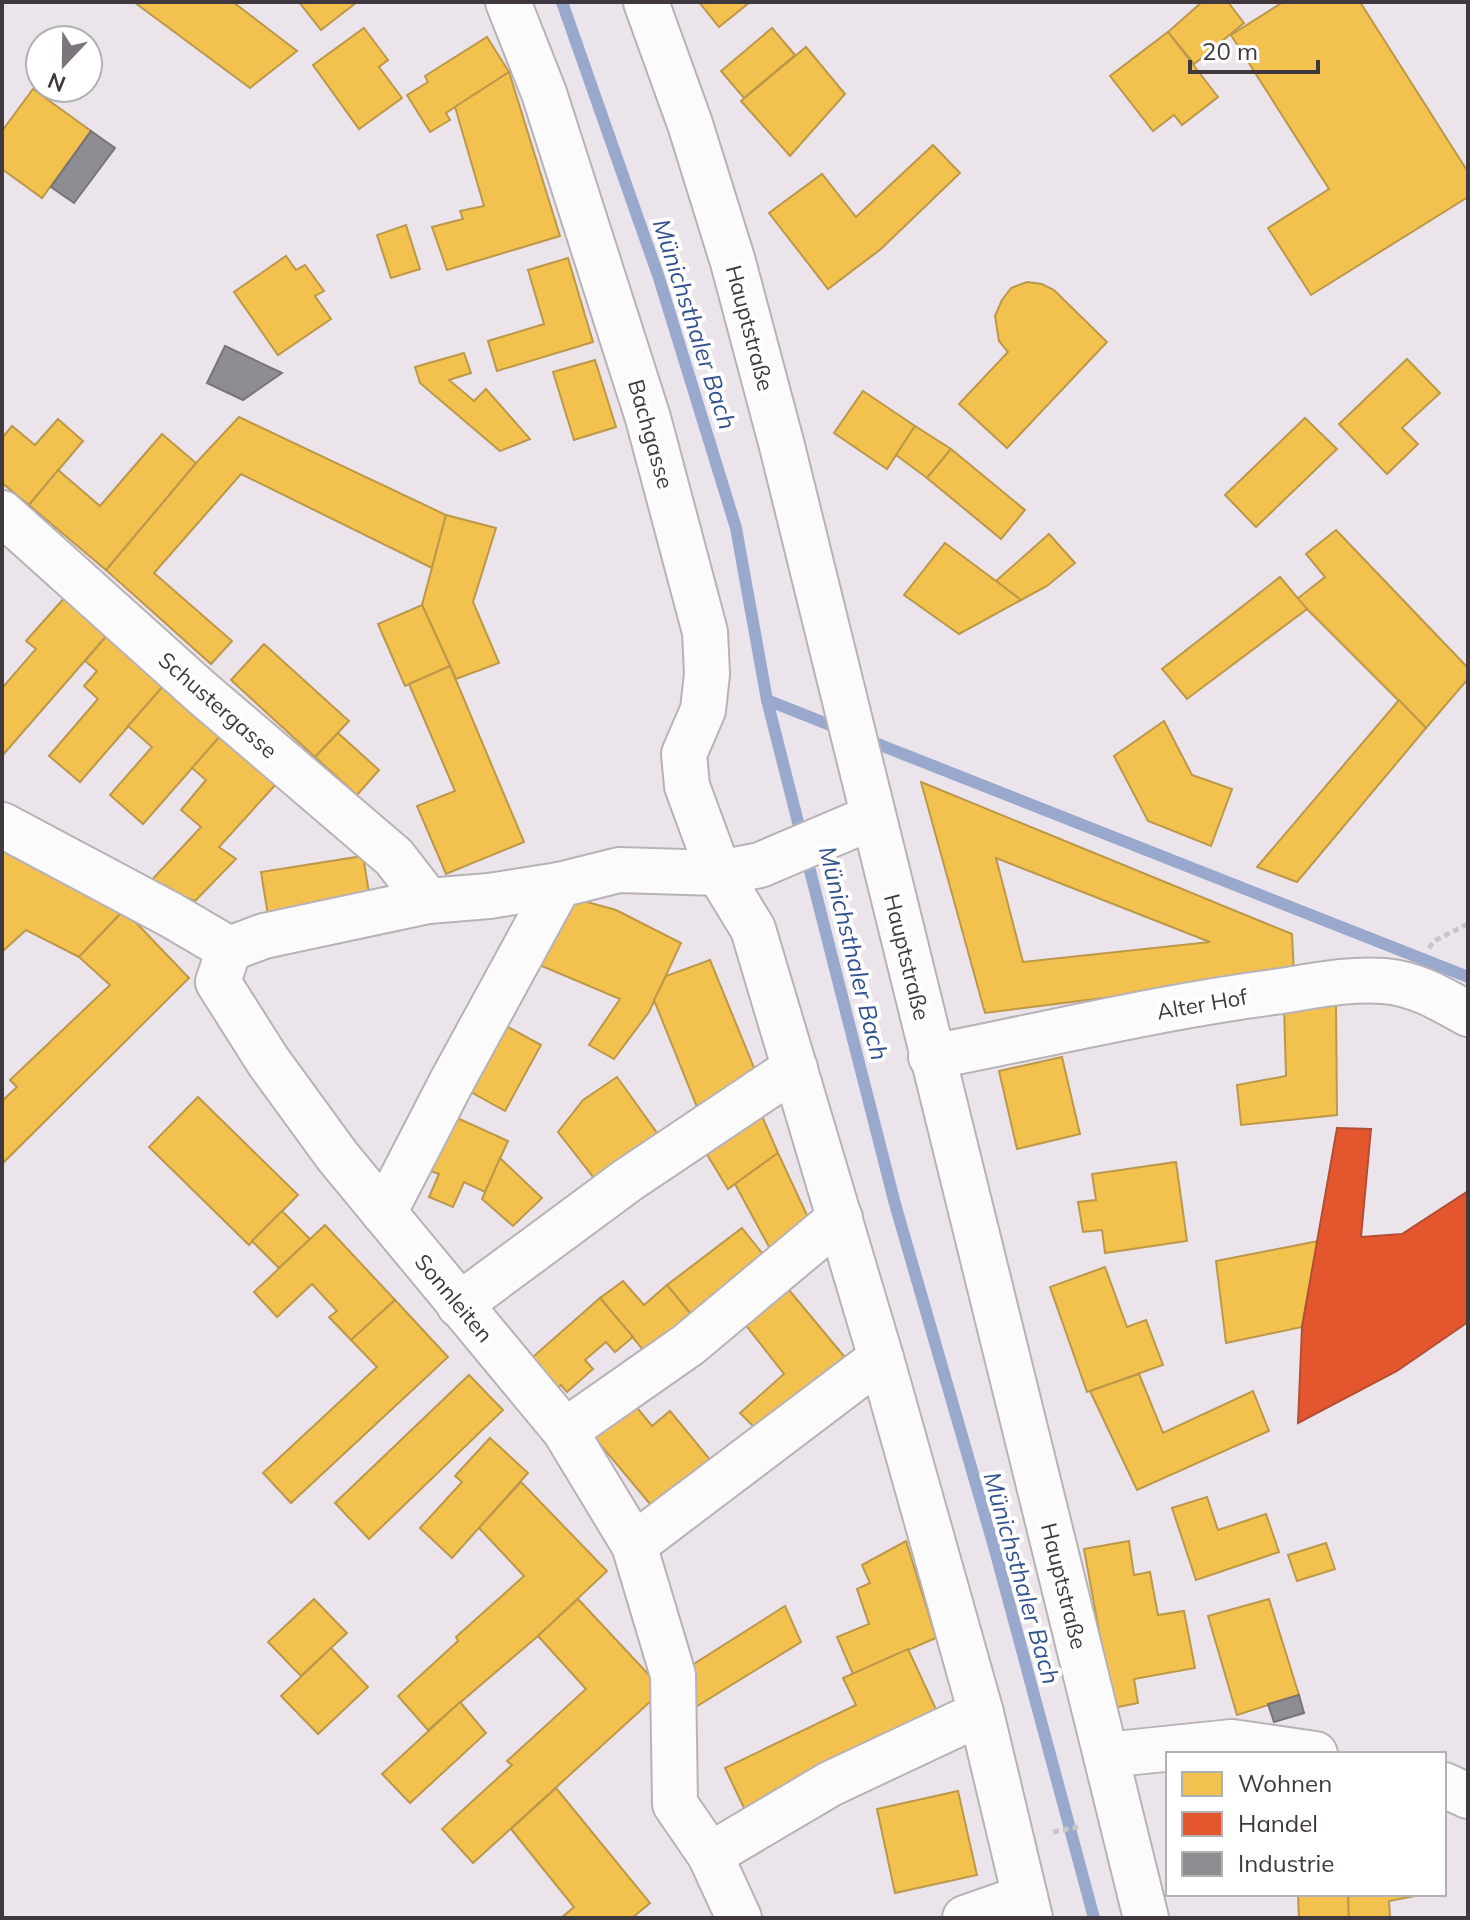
<svg xmlns="http://www.w3.org/2000/svg" width="1470" height="1920" font-family="Mulish,sans-serif">
<rect width="100%" height="100%" fill="#ece4eb"/>
<g fill="#f2c14e" stroke="#bc984a" stroke-width="2" fill-rule="evenodd">
<path d="M134,2H233L297,51L250,88Z"/>
<path d="M299,2H357L321,30Z"/>
<path d="M699,2H750L719,27Z"/>
<path d="M1202,2H1228L1244,23L1194,64L1168,32Z"/>
<path d="M1283,2H1360L1468,172V197L1311,295L1268,228L1329,189L1231,35Z"/>
<path d="M364,28L388,60L379,67L402,98L359,129L313,65Z"/>
<path d="M772,28L795,55L744,98L721,71Z"/>
<path d="M1168,32L1218,97L1182,125L1174,115L1153,131L1110,76Z"/>
<path d="M487,37L509,72L446,113L450,120L430,132L407,95L428,82L425,76Z"/>
<path d="M806,47L845,94L790,156L741,101Z"/>
<path d="M509,72L560,236L447,270L432,227L463,219L460,211L484,206L455,107Z"/>
<path d="M33,89L91,131L42,198L2,169V131Z"/>
<path d="M933,145L960,173L881,249L828,289L769,213L822,174L856,217Z"/>
<path d="M406,225L420,269L391,278L377,235Z"/>
<path d="M286,256L296,270L305,265L324,291L315,296L331,319L278,355L234,292Z"/>
<path d="M568,258L593,342L497,371L488,341L544,324L528,270Z"/>
<path d="M1027,282L1042,284L1054,290L1107,342L1007,448L959,404L1008,352L999,341L995,316L1002,300L1011,288Z"/>
<path d="M464,353L471,373L449,380L474,401L486,389L530,439L500,451L420,383L415,367Z"/>
<path d="M1407,359L1440,393L1402,428L1418,444L1387,474L1339,424Z"/>
<path d="M595,360L616,427L574,440L553,372Z"/>
<path d="M863,391L915,426L887,469L834,433Z"/>
<path d="M239,417L446,515L432,568L241,474L154,573L232,641L211,664L106,570L196,463Z"/>
<path d="M1305,418L1337,449L1256,527L1225,495Z"/>
<path d="M58,419L83,441L29,505L2,483V438L12,426L35,445Z"/>
<path d="M915,426L951,449L927,478L896,455Z"/>
<path d="M162,434L196,463L106,570L29,505L58,470L100,506Z"/>
<path d="M951,449L1025,510L1001,539L927,478Z"/>
<path d="M446,515L496,528L473,602L499,663L456,679L422,605Z"/>
<path d="M1336,530L1468,668V679L1426,728L1297,599L1325,577L1306,554Z"/>
<path d="M1049,534L1075,563L1047,586L1021,600L996,581Z"/>
<path d="M945,543L996,581L1021,600L959,634L904,595Z"/>
<path d="M1280,577L1307,609L1187,699L1162,669Z"/>
<path d="M66,596L109,633L2,756V688L36,649L26,641Z"/>
<path d="M422,605L450,666L405,686L378,624Z"/>
<path d="M109,633L165,684L80,782L49,756L98,699L84,686L97,671L85,661Z"/>
<path d="M264,644L349,721L315,757L231,680Z"/>
<path d="M450,666L524,842L446,874L417,806L455,791L409,684Z"/>
<path d="M165,684L222,734L143,824L110,795L152,747L128,726Z"/>
<path d="M1399,700L1426,728L1297,882L1257,867Z"/>
<path d="M1164,721L1192,775L1232,789L1211,846L1148,821L1114,756Z"/>
<path d="M338,733L379,770L357,795L315,757Z"/>
<path d="M222,734L277,783L219,847L236,859L195,901L150,882L201,827L181,810L206,780L192,768Z"/>
<path d="M921,782L1292,934L1294,974L985,1013ZM996,858L1210,942L1023,962Z"/>
<path d="M6,848L124,910L79,957L26,930L2,952V852Z"/>
<path d="M363,856L370,899L268,915L261,872Z"/>
<path d="M569,897L616,910L681,943L649,1012L614,1059L589,1045L620,999L537,964Z"/>
<path d="M124,910L189,978L2,1164V1101L17,1087L10,1080L110,985L79,957Z"/>
<path d="M710,960L757,1075L699,1112L654,1000L666,976Z"/>
<path d="M1336,1003L1337,1115L1241,1125L1237,1085L1286,1076L1284,1006Z"/>
<path d="M499,1022L541,1045L505,1111L462,1087Z"/>
<path d="M1062,1057L1080,1134L1017,1149L999,1071Z"/>
<path d="M617,1077L660,1137L598,1183L558,1132L583,1100Z"/>
<path d="M198,1097L298,1195L249,1245L149,1147Z"/>
<path d="M759,1109L778,1153L728,1189L703,1148Z"/>
<path d="M444,1112L508,1141L485,1192L464,1182L453,1207L429,1197L439,1174L420,1167Z"/>
<path d="M778,1153L812,1226L774,1256L735,1184Z"/>
<path d="M500,1158L542,1198L513,1226L482,1199Z"/>
<path d="M1176,1162L1187,1241L1105,1253L1102,1230L1083,1232L1078,1202L1096,1200L1092,1174Z"/>
<path d="M282,1211L310,1239L279,1268L252,1241Z"/>
<path d="M325,1225L395,1300L351,1340L329,1317L337,1311L312,1284L277,1317L254,1292Z"/>
<path d="M742,1228L770,1263L695,1319L667,1285Z"/>
<path d="M1318,1241L1302,1327L1226,1343L1216,1261Z"/>
<path d="M1105,1267L1127,1327L1146,1320L1163,1365L1087,1392L1050,1287Z"/>
<path d="M623,1281L644,1305L667,1285L695,1319L649,1357L600,1298Z"/>
<path d="M784,1284L848,1361L762,1435L740,1413L784,1374L737,1314Z"/>
<path d="M600,1298L633,1337L615,1352L606,1342L585,1360L593,1369L567,1392L561,1385L552,1393L526,1363Z"/>
<path d="M395,1300L448,1357L291,1503L263,1473L377,1367L351,1340Z"/>
<path d="M1139,1374L1163,1433L1253,1391L1269,1431L1137,1490L1090,1391Z"/>
<path d="M469,1375L503,1410L369,1539L335,1503Z"/>
<path d="M629,1398L652,1426L670,1411L717,1468L660,1516L589,1431Z"/>
<path d="M490,1438L528,1473L452,1558L420,1528L462,1482L455,1476Z"/>
<path d="M521,1482L607,1571L538,1636L428,1730L398,1696L458,1641L456,1637L524,1576L479,1528Z"/>
<path d="M1207,1497L1218,1530L1266,1514L1279,1552L1196,1580L1172,1508Z"/>
<path d="M906,1541L936,1638L853,1674L837,1637L869,1624L857,1589L870,1583L862,1565Z"/>
<path d="M1129,1541L1134,1575L1150,1572L1158,1615L1184,1611L1195,1668L1134,1679L1138,1703L1113,1708L1084,1549Z"/>
<path d="M1326,1543L1335,1569L1297,1581L1288,1555Z"/>
<path d="M314,1599L347,1633L301,1676L268,1642Z"/>
<path d="M578,1599L663,1690L473,1863L442,1829L512,1765L507,1761L586,1689L538,1636Z"/>
<path d="M1269,1599L1299,1695L1237,1715L1208,1616Z"/>
<path d="M785,1606L801,1642L681,1716L678,1674Z"/>
<path d="M331,1648L368,1687L318,1734L281,1696Z"/>
<path d="M908,1649L940,1718L745,1810L725,1768L856,1705L843,1678Z"/>
<path d="M460,1702L486,1733L410,1803L382,1774Z"/>
<path d="M556,1788L650,1903L632,1918H561L574,1907L511,1829Z"/>
<path d="M958,1791L977,1875L895,1893L877,1809Z"/>
<path d="M1298,1894H1348L1349,1918H1299Z"/>
<path d="M1348,1894H1425L1389,1901L1390,1918H1349Z"/>
</g>
<path fill="#e4572e" stroke="#b24e33" stroke-width="2" d="M1337,1128L1371,1129L1361,1237L1402,1234L1468,1191V1322L1397,1371L1298,1423L1302,1327Z"/>
<g fill="#8d8d92" stroke="#767479" stroke-width="2">
<path d="M91,131L115,148L74,203L51,187Z"/>
<path d="M225,346L282,373L243,400L207,383Z"/>
<path d="M1299,1695L1304,1713L1274,1722L1268,1704Z"/>
</g>
<g fill="none" stroke-linecap="round" stroke-linejoin="round">
<g stroke="#99a9ce" stroke-width="12">
<path d="M562,2L659,278L736,528L767,700L802,838"/>
<path d="M767,700L840,729"/>
<path d="M865,739L1468,977"/>
<path d="M806,855L895,1204L995,1550L1094,1918"/>
</g>
<defs>
<g id="minor">
<path d="M508,2L544,93L648,418L705,632L707,674L703,710L684,754L687,786L719,873L753,929L881,1358L981,1713L1030,1918"/>
<path d="M2,513L200,691L394,857L428,901"/>
<path d="M873,817L760,865L719,873L619,870L559,885L489,896L428,901L264,936L229,949L218,982L268,1061L338,1157L565,1431L634,1545L673,1675L675,1804L710,1855L830,1784L981,1713"/>
<path d="M2,825L171,915L229,949"/>
<path d="M931,1057C1045,1035 1159,1007 1274,992C1309,987 1348,978 1384,981C1414,983 1442,999 1468,1014"/>
<path d="M384,1213L451,1083L559,885"/>
<path d="M459,1305L628,1180L795,1068"/>
<path d="M565,1431L688,1345L840,1218"/>
<path d="M634,1545L881,1358"/>
<path d="M1106,1755L1232,1742L1315,1754"/>
<path d="M1444,1785L1468,1796"/>
<path d="M710,1855L739,1918"/>
<path d="M965,1918L1025,1897"/>
</g>
<path id="tertiary" d="M646,2L690,124L733,262L782,446L1146,1918"/>
</defs>
<use href="#minor" stroke="#b8b2b7" stroke-width="48"/>
<use href="#tertiary" stroke="#b8b2b7" stroke-width="48"/>
<g stroke="#c8c6c8" stroke-width="5" stroke-dasharray="6 4" stroke-linecap="butt">
<path d="M1429,948L1434,941L1468,924"/>
<path d="M1053,1832L1078,1827"/>
</g>
<use href="#minor" stroke="#fcfbfc" stroke-width="44"/>
<use href="#tertiary" stroke="#fcfbfc" stroke-width="44"/>
</g>
<g text-anchor="middle" dominant-baseline="central" stroke-width="8" stroke-linejoin="round" paint-order="stroke">
<g font-size="22" fill="#3f393f" stroke="#fff">
<text transform="translate(750 328) rotate(75)">Hauptstraße</text>
<text transform="translate(651 434) rotate(74)">Bachgasse</text>
<text transform="translate(218 705) rotate(41)">Schustergasse</text>
<text transform="translate(907 957) rotate(76)">Hauptstraße</text>
<text transform="translate(1202 1004) rotate(-10)">Alter Hof</text>
<text transform="translate(454 1298) rotate(50)">Sonnleiten</text>
<text transform="translate(1064 1586) rotate(76)">Hauptstraße</text>
</g>
<g font-size="24" font-style="italic" fill="#31518f" stroke="#fff">
<text transform="translate(695 324) rotate(72)">Münichsthaler Bach</text>
<text transform="translate(854 953) rotate(76)">Münichsthaler Bach</text>
<text transform="translate(1022 1578) rotate(74)">Münichsthaler Bach</text>
</g>
</g>
<rect width="1470" height="1920" fill="none" stroke="#3f393f" stroke-width="8"/>
<rect x="1166" y="1752" width="280" height="144" fill="#ffffff" stroke="#b2b0b2" stroke-width="2"/>
<rect x="1182" y="1772" width="40" height="24" fill="#f2c14e" stroke="#b2b0b2" stroke-width="2"/>
<text x="1238" y="1792" font-size="24" fill="#3f393f">Wohnen</text>
<rect x="1182" y="1812" width="40" height="24" fill="#e4572e" stroke="#b2b0b2" stroke-width="2"/>
<text x="1238" y="1832" font-size="24" fill="#3f393f">Handel</text>
<rect x="1182" y="1852" width="40" height="24" fill="#8d8d92" stroke="#b2b0b2" stroke-width="2"/>
<text x="1238" y="1872" font-size="24" fill="#3f393f">Industrie</text>
<g transform="translate(64 64) rotate(202)"><circle r="38" fill="#ffffff" stroke="#b2b0b2" stroke-width="2"/>
<path d="M0-6L14 30L0 20L-14 30Z" fill="#7c757b"/>
<text y="-12" font-size="22" font-weight="bold" text-anchor="middle" fill="#3f393f">N</text>
</g>
<path d="M1190 60v12h128v-12" fill="none" stroke="#3f393f" stroke-width="4"/>
<text x="1202" y="60" font-size="24" fill="#3f393f" stroke="#ffffff" stroke-width="6" paint-order="stroke">20 m</text>
</svg>
